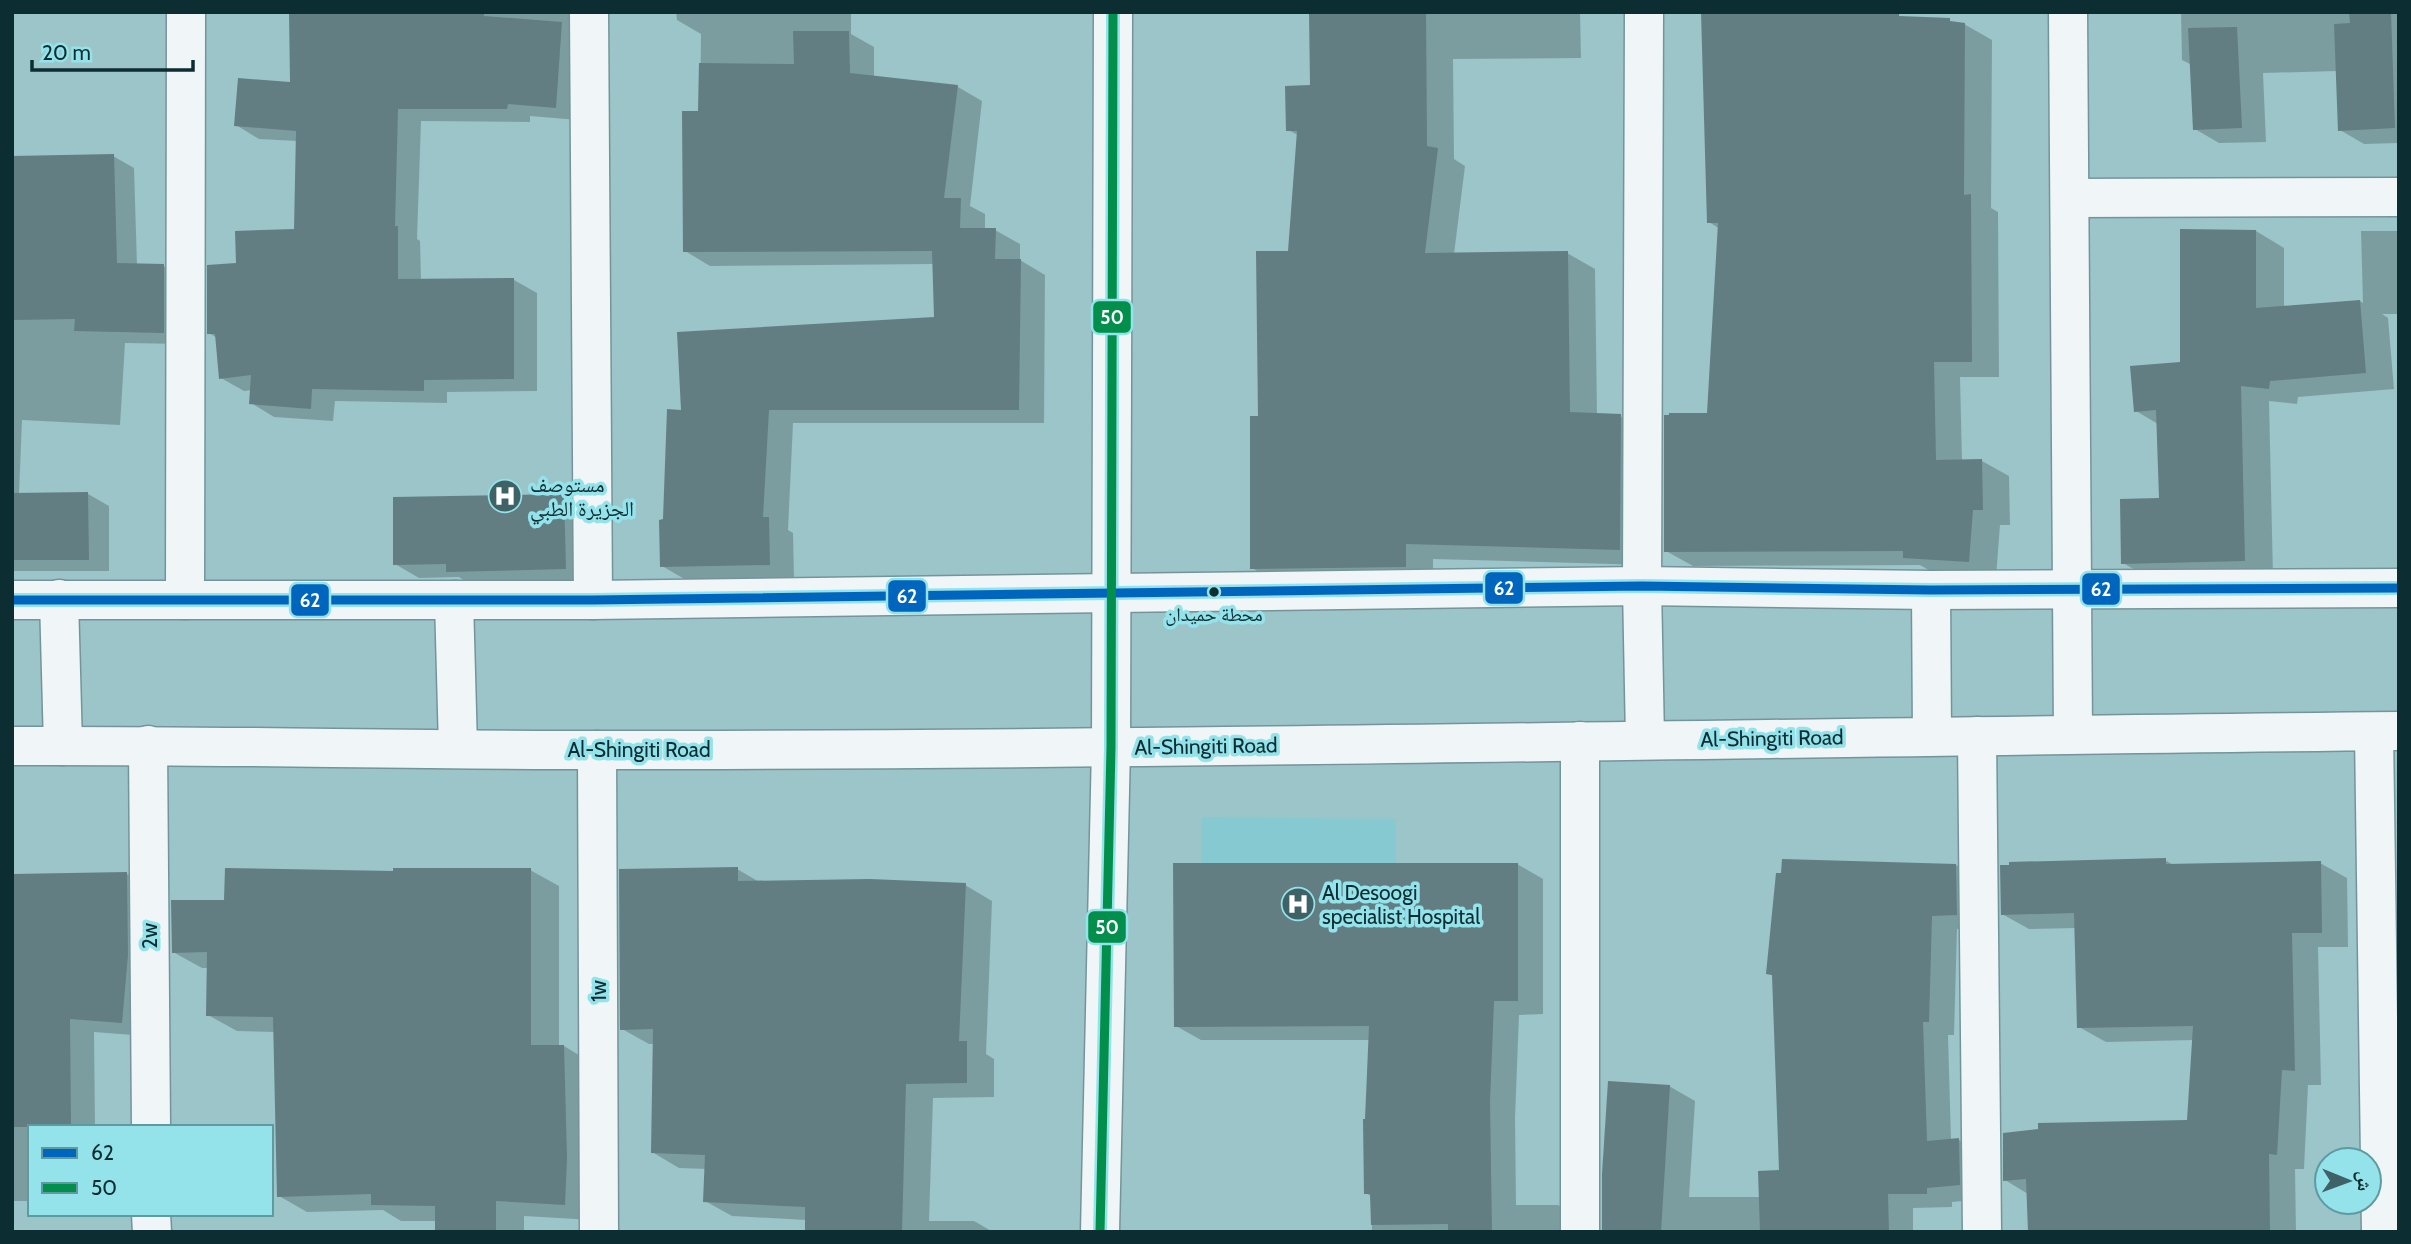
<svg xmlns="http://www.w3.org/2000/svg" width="2411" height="1244" font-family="Cabin,'Noto Naskh Arabic',sans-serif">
<rect width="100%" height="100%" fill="#9bc5c9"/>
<path fill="#86c9d1" d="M1202,817L1396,819L1394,991L1200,988Z"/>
<g fill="#0003">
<path d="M12,12H13L14,61H12Z"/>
<path d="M290,12H581L578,120L530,116V122L421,121L417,239L420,241L421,280H514L537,293V391L447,392V403L335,401L333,421L274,417L251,403L252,390L244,391L221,378L217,338L209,333L238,265L296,231L297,141L259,139L236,125L291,84Z"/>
<path d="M676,12H851V34L874,47V78L958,87L982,101L970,206L985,214V230H995L1020,244V260L1045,275L1044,423H793L788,530L793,533L794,578L686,580L662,566L665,521L683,411L936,318L934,264L710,266L685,251L700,112L701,34L677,20Z"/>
<path d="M1311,12H1580L1581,58L1453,59L1454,159L1465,166L1454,254L1567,253L1595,269L1597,415L1620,416L1648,432V565L1433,559V582L1279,584L1252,568L1260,418L1290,253L1298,135L1288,130L1312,87Z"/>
<path d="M2181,12H2399V143L2364,144L2340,130L2337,71L2263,73L2266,142L2219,143L2195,129L2192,65L2182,60Z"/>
<path d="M1964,24L1992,40L1991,208L1998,212L1999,377H1960L1962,461H1982L2009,476L2010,525H2000L1996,577L1932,572L1920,565L1693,566L1666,551L1709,414L1720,229L1709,222Z"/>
<path d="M113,156L134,168L137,265L163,266L184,278V344L125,343L120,425L22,420L19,494H88L109,506V571H12V158Z"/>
<path d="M2256,231L2284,248V308L2360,301L2363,303L2361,231H2399V314H2382L2388,318L2394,389L2298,397L2297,404L2269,401L2273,576L2151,579L2123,563L2161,500L2158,424L2136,411L2182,363Z"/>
<path d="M564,495L587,509L589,582L471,585L459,577L419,578L395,564Z"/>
<path d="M2165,860L2175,866L2320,863L2347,878L2348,947H2318L2321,1085H2308L2304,1169H2295L2296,1232H2030L2028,1194L2005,1180L2189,1121L2194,1040L2106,1042L2079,1027L2076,928L2029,929L2002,914Z"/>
<path d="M1517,864L1543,879V1014L1519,1015L1515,1118L1516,1205H1558L1583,1219V1232H1372V1197L1366,1193L1370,1040H1201L1176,1026Z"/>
<path d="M1956,865L1981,880L1982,929H1957L1954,1035H1948L1951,1140H1959L1984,1154L1985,1199L1952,1202V1207L1913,1208V1232H1604L1669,1086L1695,1101L1689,1197H1761L1781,1172L1773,976L1768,973Z"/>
<path d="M737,869L761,883L965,885L992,901L986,1054L994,1059V1097L933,1098L929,1221H974L993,1232H806V1220L732,1216L705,1201L707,1169L679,1168L652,1152L655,1044H649L622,1029Z"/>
<path d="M530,870L559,886V1046H564L592,1063L593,1220L524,1216V1232H437V1221H401L383,1210L307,1212L279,1196L275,1032L237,1031L208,1015L209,968H202L173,952L226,902L394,872Z"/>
<path d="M127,874L151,888L146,1036L94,1032L95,1127H30V1201H12V876Z"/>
</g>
<g fill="#627e83">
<path d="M289,12H484V16L562,22L556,108L508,104L507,109H398L395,226H398V279L514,278V379L424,380V391L312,389L311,409L249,404L251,375L219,379L215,334H207V265L236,263L235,231L294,229L296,131L234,126L238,78L290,82Z"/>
<path d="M1309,12H1426L1427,146L1438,148L1425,253L1568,251L1570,412L1621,414L1620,550L1406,544V567L1250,569V416H1258L1256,251H1288L1297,131H1286L1285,86L1310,85Z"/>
<path d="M1701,12H1899V16L1950,18V21L1965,23L1964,195L1971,194L1972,362H1934L1936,460L1982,459L1983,510H1973L1969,562L1903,558V551L1664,552V415H1669V413H1707L1718,223H1707Z"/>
<path d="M2349,12H2391L2395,128L2338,131L2334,24L2350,23Z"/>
<path d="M2237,27L2242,128L2193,130L2188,28Z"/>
<path d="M793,31H849L850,73L958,85L944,198H961L960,228H996L995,259H1021L1019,410H769L763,517H769L770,565L660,567L659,520L663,519L667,409L681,410L677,332L934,317L932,251L683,252L682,111H698L699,63L794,64Z"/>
<path d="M114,154L117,263L164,264V333L74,331L75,319L12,320V156Z"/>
<path d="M2180,229L2256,230V308L2360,300L2366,373L2270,381L2269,389L2241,386L2245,561L2121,564L2120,499L2159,498L2156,410L2134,412L2130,366L2180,362Z"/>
<path d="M88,492L89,560H12V493Z"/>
<path d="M564,494L566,569L446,572V564L393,565V497Z"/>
<path d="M2166,858V864L2321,861L2322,933H2292L2295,1071L2282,1070L2277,1155L2269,1154L2270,1232H2028L2026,1179L2003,1181V1133L2038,1129V1123L2187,1120L2193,1026L2077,1028L2074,913L2001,915L2000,865H2009V862Z"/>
<path d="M1782,859L1956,864L1957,915L1932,916L1929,1022H1923L1927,1141L1959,1138L1960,1185L1927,1188V1194H1888L1889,1232H1760L1758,1171L1779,1170L1772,975L1766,974L1776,873H1781Z"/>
<path d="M1173,863H1518V1001H1494L1490,1102L1492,1232H1448V1224L1371,1225L1370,1194H1364L1363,1119H1365L1369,1026L1174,1027Z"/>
<path d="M738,867V881L870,879L966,883L959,1041H967V1083L906,1084L902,1232H805V1207L703,1202L705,1155L651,1153L653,1029L620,1030L619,869Z"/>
<path d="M225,868L393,871V868H531V1045H564L567,1158L565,1205L496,1201V1232H435V1206L371,1205V1194L277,1197L273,1017L206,1016L207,952L172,953L171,900H224Z"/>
<path d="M127,872L128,955L122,1023L70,1019L71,1127H12V874Z"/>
<path d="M1608,1081L1670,1085L1661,1232H1602V1174Z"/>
</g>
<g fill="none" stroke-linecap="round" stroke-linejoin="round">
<defs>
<g id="street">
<path d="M589,12L593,600"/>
<path d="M1644,12L1642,586L1645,740"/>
<path d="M2068,12L2073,734"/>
<path d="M2070,198L2399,197"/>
<path d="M1931,590L1932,736"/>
<path d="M59,599L63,746"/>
<path d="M12,600H593L1642,586L1931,590L2399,588"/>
<path d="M185,600L186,12"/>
<path d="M454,600L458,748"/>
<path d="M2374,732L2381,1232"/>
<path d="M1977,736L1982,1232"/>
<path d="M148,745L151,1127"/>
<path d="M597,750L599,1232"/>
<path d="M151,1214L152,1232"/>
<path d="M1580,1232V741"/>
</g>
<g id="secondary">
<path d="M12,746C208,745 404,750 600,750C1200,750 1799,737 2399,731"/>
<path d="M1100,1232L1111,747L1113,12"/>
</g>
</defs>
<use href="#street" stroke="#739599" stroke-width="41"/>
<use href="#secondary" stroke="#739599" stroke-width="41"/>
<use href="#street" stroke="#f0f6f7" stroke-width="38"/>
<use href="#secondary" stroke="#f0f6f7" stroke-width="38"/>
<defs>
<path id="bus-1" d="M12,600H593L1642,586L1931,590L2399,588"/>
<path id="bus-2" d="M1100,1232L1111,747L1113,12"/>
</defs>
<use href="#bus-1" stroke="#94e2ea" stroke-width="14"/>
<use href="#bus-2" stroke="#94e2ea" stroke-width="14"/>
<use href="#bus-1" stroke="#0065bd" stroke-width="9"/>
<use href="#bus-2" stroke="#028e4b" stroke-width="9"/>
</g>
<defs>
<symbol id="hospital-disc" viewBox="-11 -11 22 22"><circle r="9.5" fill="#3e6266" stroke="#94e2ea"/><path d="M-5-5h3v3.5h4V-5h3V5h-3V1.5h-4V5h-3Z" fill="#fff"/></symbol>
</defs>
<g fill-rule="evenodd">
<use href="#hospital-disc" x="486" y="477" width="38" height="38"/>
<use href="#hospital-disc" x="1279" y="885" width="38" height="38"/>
</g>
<circle fill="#0c2d31" stroke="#94e2ea" stroke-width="2.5" cx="1214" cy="592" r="6"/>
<g text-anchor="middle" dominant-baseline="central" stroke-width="7" stroke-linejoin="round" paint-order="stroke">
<g font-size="19" fill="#0c2d31" stroke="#94e2ea">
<text x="1214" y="614">محطة حميدان</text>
</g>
<g font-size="21" fill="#0c2d31" stroke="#94e2ea" text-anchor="start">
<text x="530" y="484">مستوصف<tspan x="530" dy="24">الجزيرة الطبي</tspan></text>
<text x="1322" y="892">Al Desoogi<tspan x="1322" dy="24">specialist Hospital</tspan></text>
</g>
<g font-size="21" fill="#0c2d31" stroke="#94e2ea">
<text transform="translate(1772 738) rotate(-1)">Al-Shingiti Road</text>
<text transform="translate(1206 746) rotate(-1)">Al-Shingiti Road</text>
<text x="639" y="749">Al-Shingiti Road</text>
<text transform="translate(149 936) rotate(-90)">2w</text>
<text transform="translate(598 991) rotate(-90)">1w</text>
</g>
</g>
<g stroke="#94e2ea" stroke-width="2.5">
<rect x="1092" y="300" width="40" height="34" rx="7" fill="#028e4b"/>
<rect x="1484" y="571" width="40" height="34" rx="7" fill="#0065bd"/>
<rect x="2081" y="572" width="40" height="34" rx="7" fill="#0065bd"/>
<rect x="887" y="579" width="40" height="34" rx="7" fill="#0065bd"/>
<rect x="290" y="583" width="40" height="34" rx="7" fill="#0065bd"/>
<rect x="1087" y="910" width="40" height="34" rx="7" fill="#028e4b"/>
</g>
<g font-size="19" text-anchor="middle" font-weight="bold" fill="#fff">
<text x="1112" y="324">50</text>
<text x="1504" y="595">62</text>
<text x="2101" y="596">62</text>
<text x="907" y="603">62</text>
<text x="310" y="607">62</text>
<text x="1107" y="934">50</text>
</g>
<rect width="2411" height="1244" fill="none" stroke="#0c2d31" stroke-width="28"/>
<rect x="28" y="1125" width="245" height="91" fill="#94e2ea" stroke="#5e9aa0" stroke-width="2"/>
<rect x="42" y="1148" width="35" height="10" fill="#0065bd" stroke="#5e9aa0" stroke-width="2"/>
<text x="91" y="1160" font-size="21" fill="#0c2d31">62</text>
<rect x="42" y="1183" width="35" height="10" fill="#028e4b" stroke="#5e9aa0" stroke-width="2"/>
<text x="91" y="1195" font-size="21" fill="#0c2d31">50</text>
<g transform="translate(2348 1181) rotate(91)"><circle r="33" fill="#94e2ea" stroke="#5e9aa0" stroke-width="2"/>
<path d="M0-5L12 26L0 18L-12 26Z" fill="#3e6266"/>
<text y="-10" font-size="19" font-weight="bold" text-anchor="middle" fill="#0c2d31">ش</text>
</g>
<path d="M32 60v10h161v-10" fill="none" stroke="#0c2d31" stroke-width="3.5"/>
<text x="42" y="60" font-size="21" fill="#0c2d31" stroke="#94e2ea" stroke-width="5" paint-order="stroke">20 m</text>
</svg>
